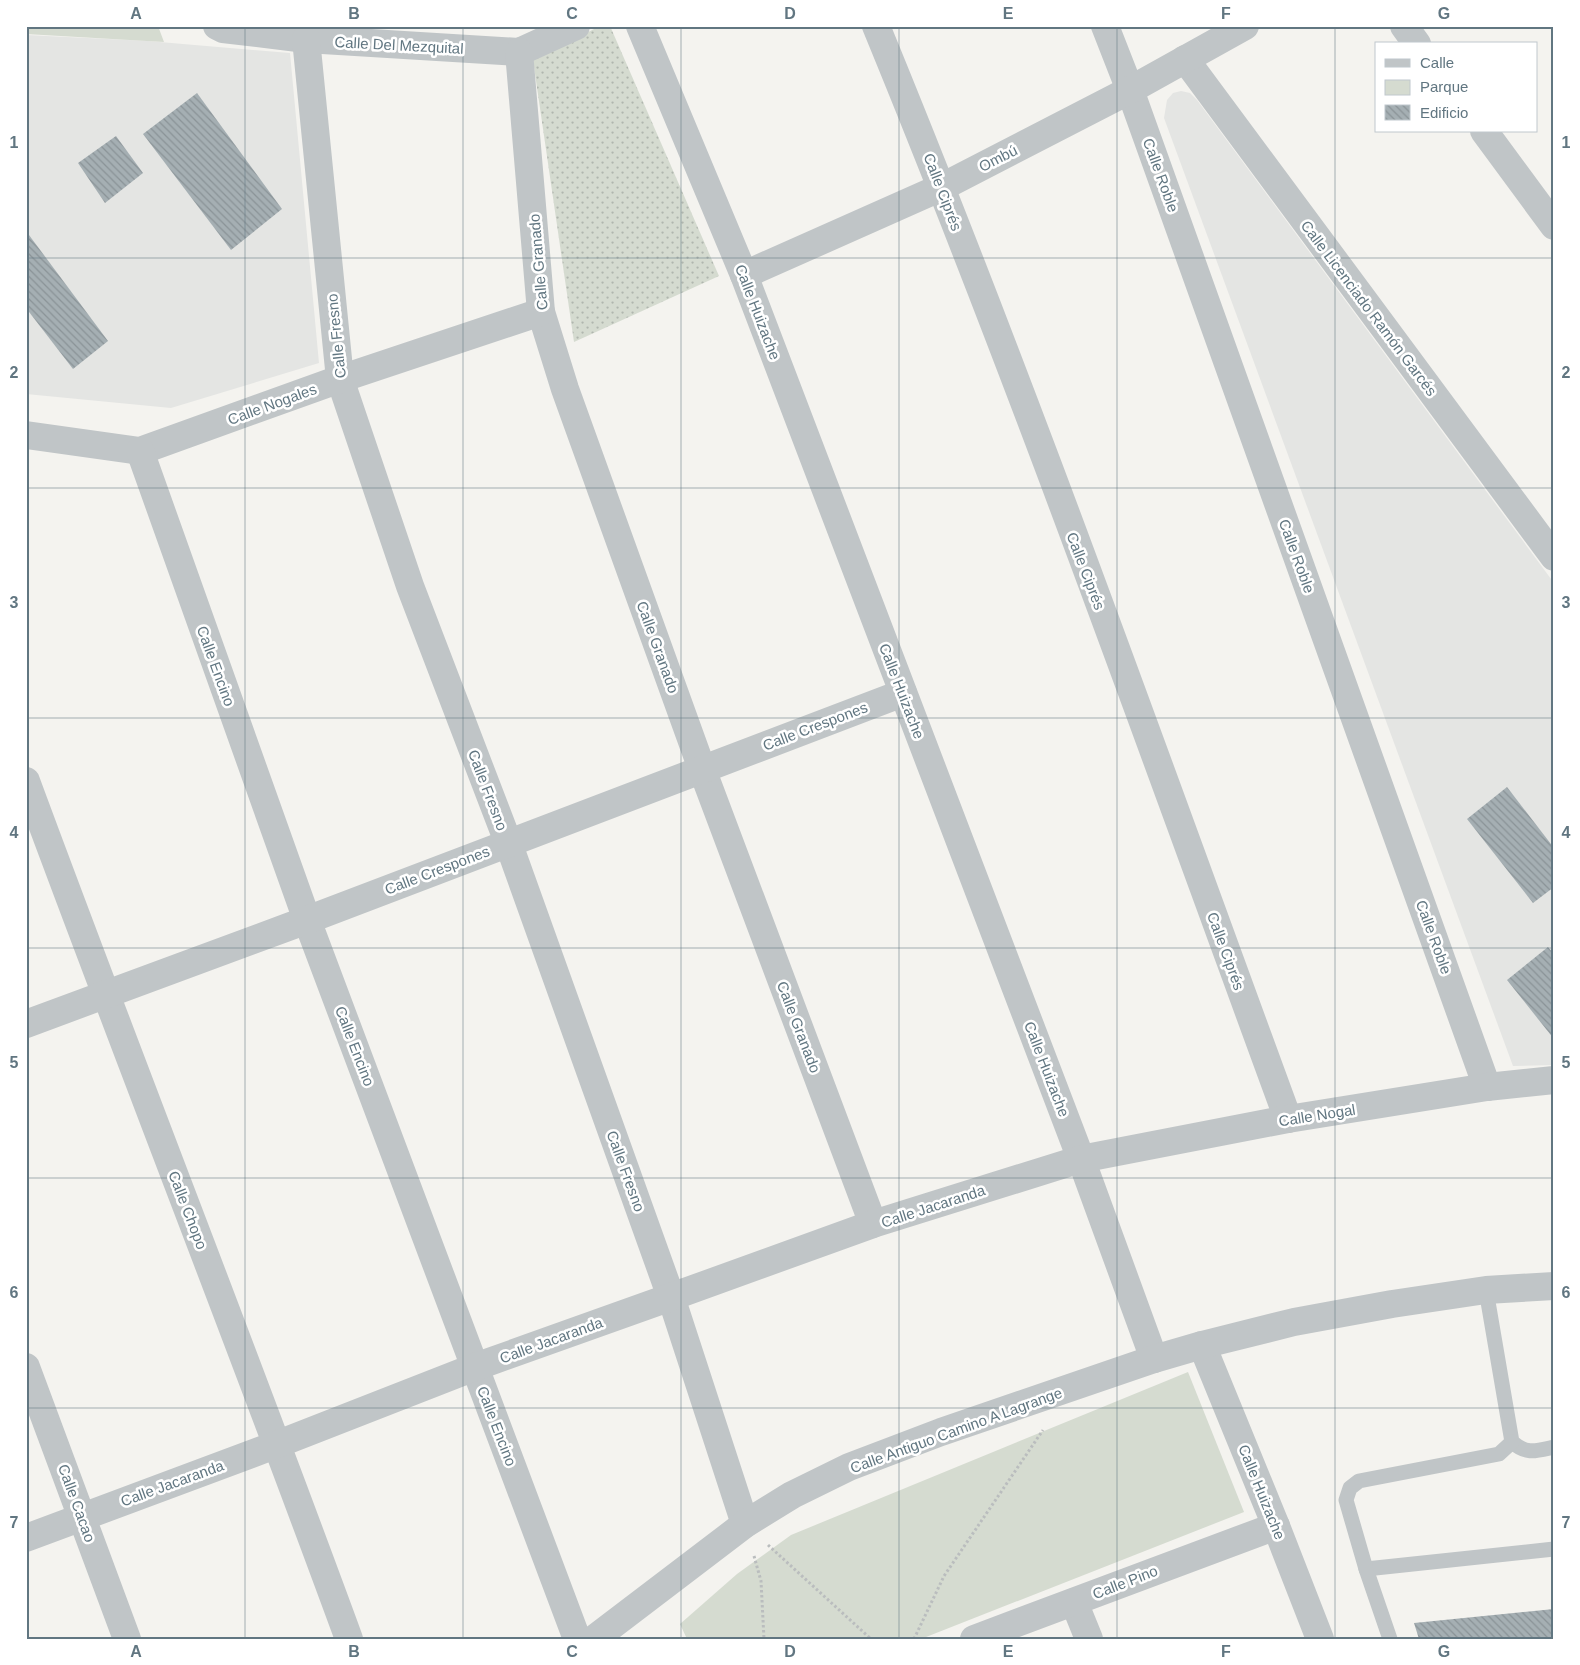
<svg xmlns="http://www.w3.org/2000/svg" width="1580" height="1665" font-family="Arial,sans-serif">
<defs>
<pattern id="grass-dots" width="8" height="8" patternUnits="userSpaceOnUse" patternTransform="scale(1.25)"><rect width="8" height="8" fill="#d5dbd0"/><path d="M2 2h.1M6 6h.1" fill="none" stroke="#b0b6ae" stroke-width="1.8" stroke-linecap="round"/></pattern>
<pattern id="building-back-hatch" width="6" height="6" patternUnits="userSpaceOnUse" patternTransform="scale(1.25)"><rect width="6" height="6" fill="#a5afb3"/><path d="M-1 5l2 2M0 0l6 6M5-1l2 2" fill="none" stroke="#8a9397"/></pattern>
</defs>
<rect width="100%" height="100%" fill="#f4f3ef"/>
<g fill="#e4e5e3">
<path d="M26,35L148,41L290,53L319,363L171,408L26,394Z"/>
<path d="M1181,91L1190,93L1197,100L1554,583V1065L1513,1066L1164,118L1167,100L1173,93Z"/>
</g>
<path fill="url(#grass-dots)" d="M600,26H610L719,276L574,342L533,60Z"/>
<g fill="#d5dbd0">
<path d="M26,26H158L164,42L26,34Z"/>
<path d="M1188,1372L1244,1512L921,1639H687L680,1624L737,1574L791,1535Z"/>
</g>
<g fill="url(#building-back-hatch)">
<path d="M197,93L282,209L231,250L143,134Z"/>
<path d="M116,136L143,173L105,203L78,163Z"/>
<path d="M26,231L108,341L73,369L26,308Z"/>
<path d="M1507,787L1554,848V887L1533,903L1467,819Z"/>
<path d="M1548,947L1554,954V1039L1507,980Z"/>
<path d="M1554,1609V1639H1419L1414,1623Z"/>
</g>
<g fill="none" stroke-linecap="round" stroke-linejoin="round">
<g stroke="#babdbe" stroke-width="3" stroke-dasharray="2.5 2.5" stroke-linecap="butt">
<path d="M768,1545L871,1639"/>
<path d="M754,1556L761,1581L764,1639"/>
<path d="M914,1639L944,1576L1043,1430"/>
</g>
<g stroke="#c0c5c7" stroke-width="15">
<path d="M1486,1290L1512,1442C1527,1455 1536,1451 1554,1447"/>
<path d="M1366,1569L1554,1549"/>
<path d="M1390,1639L1366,1569L1346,1500L1350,1488L1359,1481L1499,1454L1512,1442"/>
</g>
<g stroke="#c0c5c7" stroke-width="28">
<path d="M217,26L223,29L306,39L519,52L576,26"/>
<path d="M640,26L744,275L1081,1159L1154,1359"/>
<path d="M876,26C1024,386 1154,754 1288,1119"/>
<path d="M1105,26L1130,90L1487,1087"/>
<path d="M1404,26L1417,44"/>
<path d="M306,39L340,379L410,586L508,842L671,1297L745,1524"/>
<path d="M519,52L541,312L565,389L702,769L873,1224"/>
<path d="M1185,59L1554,557"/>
<path d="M1484,131L1554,226"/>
<path d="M744,275L942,187L1130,90L1245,26"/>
<path d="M26,435L140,451L340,379L541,312"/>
<path d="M140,451L307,920L577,1639"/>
<path d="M26,781C132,1068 244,1352 349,1639"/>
<path d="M26,1024L307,920L903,693"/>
<path d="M1202,1345L1276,1526L1320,1639"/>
<path d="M26,1367L127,1639"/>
<path d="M26,1538L278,1444L475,1367L671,1297L873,1224L1081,1159L1288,1119L1487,1087L1554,1080"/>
<path d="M1074,1602L1089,1639"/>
<path d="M974,1639L1276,1526"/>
</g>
<path stroke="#c0c5c7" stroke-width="28" d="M594,1639L745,1524L792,1495L849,1467L941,1432L1154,1359L1202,1345L1294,1322L1392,1304L1486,1290L1554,1286"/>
</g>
<path fill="none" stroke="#617681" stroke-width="1" stroke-opacity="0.55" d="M245,26V1639M463,26V1639M681,26V1639M899,26V1639M1117,26V1639M1335,26V1639M26,258H1554M26,488H1554M26,718H1554M26,948H1554M26,1178H1554M26,1408H1554"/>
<g text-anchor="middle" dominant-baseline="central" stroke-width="5" stroke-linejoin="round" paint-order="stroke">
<g font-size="15" fill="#617681" stroke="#fff">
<text transform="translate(399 45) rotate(3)">Calle Del Mezquital</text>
<text transform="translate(998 158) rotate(-27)">Ombú</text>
<text transform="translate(1161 175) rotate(70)">Calle Roble</text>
<text transform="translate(943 192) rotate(69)">Calle Ciprés</text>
<text transform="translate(538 262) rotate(-95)">Calle Granado</text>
<text transform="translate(1369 308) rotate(53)">Calle Licenciado Ramón Garcés</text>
<text transform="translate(758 312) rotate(69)">Calle Huizache</text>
<text transform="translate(336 336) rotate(-96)">Calle Fresno</text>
<text transform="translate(272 404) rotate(-20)">Calle Nogales</text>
<text transform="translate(1297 556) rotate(70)">Calle Roble</text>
<text transform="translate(1086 571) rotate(69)">Calle Ciprés</text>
<text transform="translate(658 647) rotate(70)">Calle Granado</text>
<text transform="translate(216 666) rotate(70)">Calle Encino</text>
<text transform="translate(902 691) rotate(69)">Calle Huizache</text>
<text transform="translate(815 726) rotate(-21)">Calle Crespones</text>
<text transform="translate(488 790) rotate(69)">Calle Fresno</text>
<text transform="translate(437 870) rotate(-21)">Calle Crespones</text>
<text transform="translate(1434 937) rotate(70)">Calle Roble</text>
<text transform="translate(1226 951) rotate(70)">Calle Ciprés</text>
<text transform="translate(799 1027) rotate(69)">Calle Granado</text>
<text transform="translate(355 1046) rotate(69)">Calle Encino</text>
<text transform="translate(1047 1069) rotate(69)">Calle Huizache</text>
<text transform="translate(1317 1115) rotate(-9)">Calle Nogal</text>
<text transform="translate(626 1171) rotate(70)">Calle Fresno</text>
<text transform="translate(933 1206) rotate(-18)">Calle Jacaranda</text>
<text transform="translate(188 1210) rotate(69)">Calle Chopo</text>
<text transform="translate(551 1340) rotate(-20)">Calle Jacaranda</text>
<text transform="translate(497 1426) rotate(69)">Calle Encino</text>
<text transform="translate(956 1430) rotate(-20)">Calle Antiguo Camino A Lagrange</text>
<text transform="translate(172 1483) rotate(-20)">Calle Jacaranda</text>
<text transform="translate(1262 1492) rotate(68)">Calle Huizache</text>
<text transform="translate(77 1503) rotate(70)">Calle Cacao</text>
<text transform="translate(1125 1582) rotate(-21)">Calle Pino</text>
</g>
</g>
<rect width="1580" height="1665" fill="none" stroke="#ffffff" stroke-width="55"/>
<rect x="1375" y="42" width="162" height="90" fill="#ffffff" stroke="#c0c8cd"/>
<rect x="1385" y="59" width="25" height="8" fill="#c0c5c7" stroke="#c0c8cd"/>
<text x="1420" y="68" font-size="15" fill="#617681">Calle</text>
<rect x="1385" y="80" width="25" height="15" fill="#d5dbd0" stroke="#c0c8cd"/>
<text x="1420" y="92" font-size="15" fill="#617681">Parque</text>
<rect x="1385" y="105" width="25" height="15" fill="url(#building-back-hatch)" stroke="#c0c8cd"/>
<text x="1420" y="118" font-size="15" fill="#617681">Edificio</text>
<rect x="28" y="28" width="1524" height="1610" fill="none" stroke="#617681" stroke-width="2"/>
<g font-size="16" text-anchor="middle" font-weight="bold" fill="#617681">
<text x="136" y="19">A</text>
<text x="354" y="19">B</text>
<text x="572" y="19">C</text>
<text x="790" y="19">D</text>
<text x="1008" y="19">E</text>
<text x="1226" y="19">F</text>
<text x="1444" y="19">G</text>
<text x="14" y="148">1</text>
<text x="1566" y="148">1</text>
<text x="14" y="378">2</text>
<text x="1566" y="378">2</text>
<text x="14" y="608">3</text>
<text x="1566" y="608">3</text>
<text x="14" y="838">4</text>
<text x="1566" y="838">4</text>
<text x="14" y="1068">5</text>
<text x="1566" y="1068">5</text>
<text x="14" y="1298">6</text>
<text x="1566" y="1298">6</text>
<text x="14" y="1528">7</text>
<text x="1566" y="1528">7</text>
<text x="136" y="1657">A</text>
<text x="354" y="1657">B</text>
<text x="572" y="1657">C</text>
<text x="790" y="1657">D</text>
<text x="1008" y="1657">E</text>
<text x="1226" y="1657">F</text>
<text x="1444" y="1657">G</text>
</g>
</svg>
